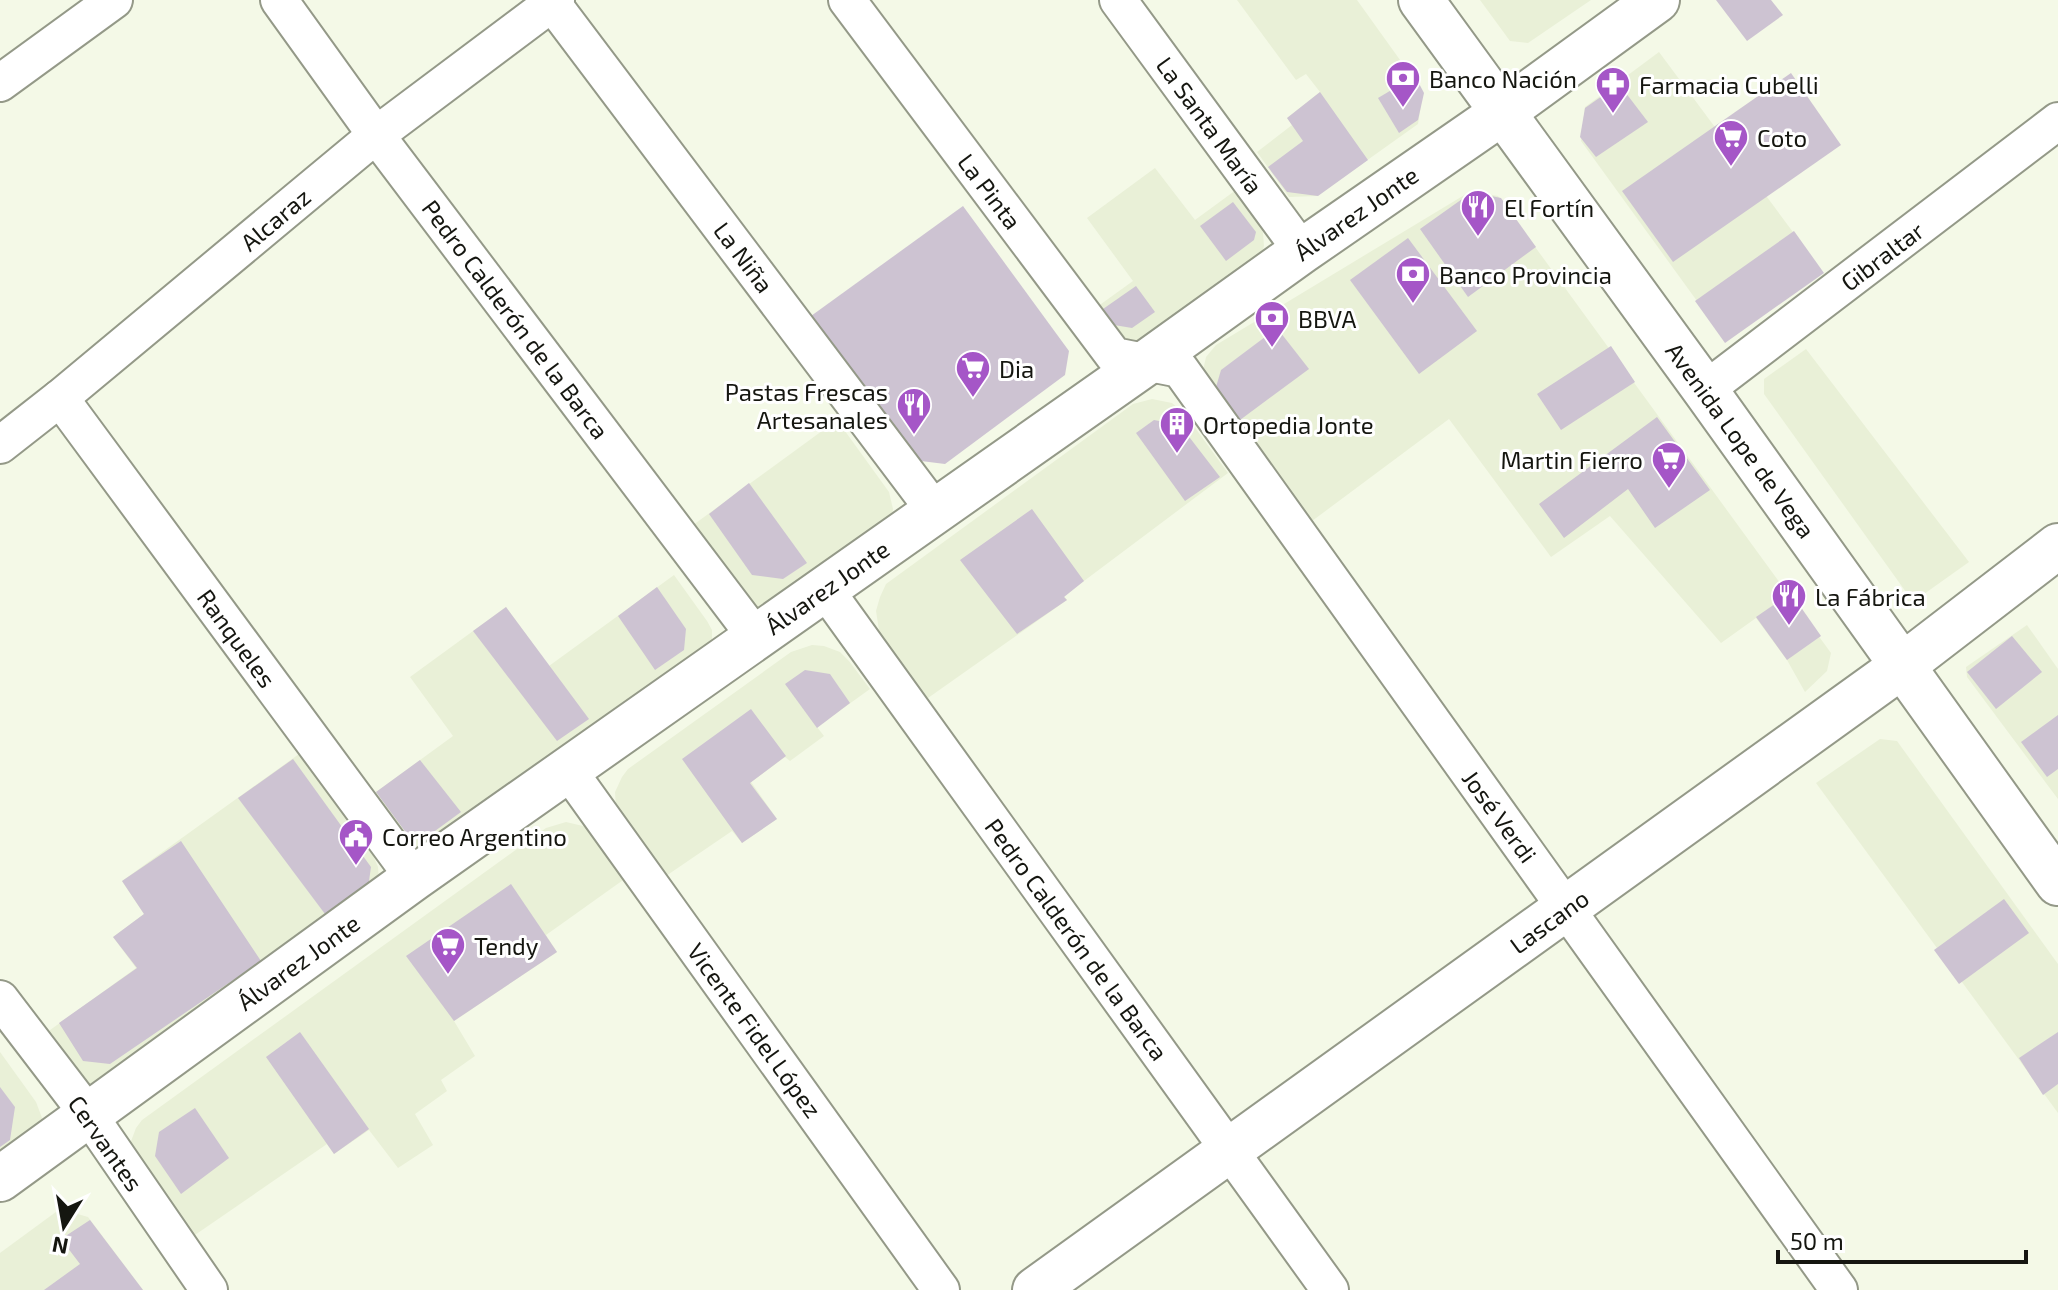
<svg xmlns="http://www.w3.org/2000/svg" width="2058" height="1290" font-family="'Exo 2',sans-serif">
<rect width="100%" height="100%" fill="#f4f9e7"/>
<g fill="#e9f0d7">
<path d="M1237,0H1357L1423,92L1418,124L1317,196L1289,197L1257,152L1292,125L1287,118L1320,92L1306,74L1296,80Z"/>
<path d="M1480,0H1591L1528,43L1510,41Z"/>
<path d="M1659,52L1822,271L1726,341L1581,141L1585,107Z"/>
<path d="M1155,168L1195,220L1236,190L1259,222L1263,233L1264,246L1261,257L1136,343L1122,341L1090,312L1133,281L1087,218Z"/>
<path d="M1471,191L1498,196L1831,653L1827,671L1805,692L1787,660L1756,618L1721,643L1610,516L1551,557L1449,419L1304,527L1202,375L1206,357L1216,345Z"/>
<path d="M1806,349L1969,562L1924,594L1906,592L1764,394V379Z"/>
<path d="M1152,399L1172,403L1185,414L1228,473L1064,596L1067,600L928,698L883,640L879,630L876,611L880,597L886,584L1133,404Z"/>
<path d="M837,420L889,492L893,509L892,518L760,610L753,608L689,528Z"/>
<path d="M674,575L707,621L712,630V650L421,852L409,847L368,798L453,736L410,677L506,607L549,666Z"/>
<path d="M2027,625L2058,669V799L1967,677L1966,667Z"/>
<path d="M812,645L824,646L840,652L849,661L870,689L817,727L824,736L790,761L785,757L751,782L777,819L742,843L732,831L663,878L616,808L615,792L622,777L628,769L791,652Z"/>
<path d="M1880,739L1897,741L2058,964V1113L1816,783Z"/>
<path d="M299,754L372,853L378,867L379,880L120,1086L85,1089L39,1038L136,968L113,937L144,914L122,881Z"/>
<path d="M566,822L583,826L592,831L626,878L546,935L557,952L454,1021L475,1056L441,1080L447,1091L415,1114L433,1145L398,1168L369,1130L334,1154L327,1144L192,1237L130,1144L136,1128L142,1120L546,828Z"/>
<path d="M0,1052L36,1102L42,1118V1126L0,1171Z"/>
<path d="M60,1209L88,1217L143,1290H0V1253Z"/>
</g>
<g fill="#cdc3d2">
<path d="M1716,0H1771L1783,15L1747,41Z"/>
<path d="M1791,73L1841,145L1673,262L1622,191Z"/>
<path d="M1415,76L1424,93L1418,120L1399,133L1378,98Z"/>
<path d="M1619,84L1648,122L1596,157L1580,137L1585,108Z"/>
<path d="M1320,92L1368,160L1318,196L1287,192L1268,167L1303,141L1287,118Z"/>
<path d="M1472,192L1501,198L1536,247L1468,297L1420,229Z"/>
<path d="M1233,202L1256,232L1254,240L1226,261L1200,226Z"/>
<path d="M963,206L1069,351L1065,375L945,464L921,461L811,316Z"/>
<path d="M1794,231L1824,273L1725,343L1695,301Z"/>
<path d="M1408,238L1477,331L1419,374L1350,280Z"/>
<path d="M1136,286L1155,312L1132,328L1114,325L1103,309Z"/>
<path d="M1277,328L1309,369L1240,420L1216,387L1221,370Z"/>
<path d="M1611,346L1635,382L1561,430L1537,394Z"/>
<path d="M1657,417L1710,490L1655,528L1628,489L1564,538L1539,504Z"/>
<path d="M1154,420L1180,425L1220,477L1185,501L1136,433Z"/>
<path d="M749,483L807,563L783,579L752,575L709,514Z"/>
<path d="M1032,509L1084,581L1064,597L1067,600L1017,634L960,560Z"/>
<path d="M657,587L686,629L684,650L655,670L618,616Z"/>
<path d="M1791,593L1821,636L1787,660L1756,617Z"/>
<path d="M506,607L589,719L557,741L473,631Z"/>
<path d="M2012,636L2042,672L1996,709L1967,672Z"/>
<path d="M805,670L830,674L850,703L817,728L785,684Z"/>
<path d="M751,709L786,756L750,783L777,819L742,843L682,759Z"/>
<path d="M2058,715V769L2047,777L2021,742Z"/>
<path d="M293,759L371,867L368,888L328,918L238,798Z"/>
<path d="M420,760L461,812L424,839L407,834L376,792Z"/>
<path d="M181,841L261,961L110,1064L83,1061L59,1023L137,968L113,937L144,914L122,881Z"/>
<path d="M511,884L557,952L454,1021L406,956Z"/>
<path d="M2004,899L2029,933L1959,984L1934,950Z"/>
<path d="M300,1032L369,1129L334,1154L266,1057Z"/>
<path d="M2058,1032V1084L2043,1095L2019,1058Z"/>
<path d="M0,1087L15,1107L10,1140L0,1147Z"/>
<path d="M195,1108L229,1158L181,1194L155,1156L159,1132Z"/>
<path d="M90,1220L143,1290H44L80,1264L61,1239Z"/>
</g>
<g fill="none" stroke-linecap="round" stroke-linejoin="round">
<defs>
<g id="street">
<path d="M279,0L376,135L755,636"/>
<path d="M847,0L1114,356L1180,369L1839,1290"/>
<path d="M1118,0L1302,251"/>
<path d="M552,3L935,511"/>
<path d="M0,83L114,0"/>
<path d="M1705,390L2058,121"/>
<path d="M60,398L414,878"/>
<path d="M0,445L60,398L376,135L556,0"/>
<path d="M824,588L1330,1290"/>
<path d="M568,770L941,1290"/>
<path d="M0,999L88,1114L209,1290"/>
</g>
<g id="secondary">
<path d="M1421,0L1705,390L2058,883"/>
<path d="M0,1179L414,878L1146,363L1302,251L1503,112L1657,0"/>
<path d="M1035,1290L1902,666L2058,546"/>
</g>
</defs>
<use href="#street" stroke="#949988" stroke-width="40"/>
<use href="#secondary" stroke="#949988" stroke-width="48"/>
<use href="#street" stroke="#fff" stroke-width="36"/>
<use href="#secondary" stroke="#fff" stroke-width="44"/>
</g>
<defs>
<symbol id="bank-pin" viewBox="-11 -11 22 30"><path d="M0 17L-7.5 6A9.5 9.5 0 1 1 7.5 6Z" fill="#a556c7" stroke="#fff"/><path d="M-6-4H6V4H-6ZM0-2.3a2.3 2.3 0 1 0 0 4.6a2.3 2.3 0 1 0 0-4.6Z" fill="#fff"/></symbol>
<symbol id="pharmacy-pin" viewBox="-11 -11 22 30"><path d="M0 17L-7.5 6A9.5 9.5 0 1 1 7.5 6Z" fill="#a556c7" stroke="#fff"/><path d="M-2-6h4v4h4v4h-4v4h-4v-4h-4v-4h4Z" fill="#fff"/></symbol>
<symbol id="supermarket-pin" viewBox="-11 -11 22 30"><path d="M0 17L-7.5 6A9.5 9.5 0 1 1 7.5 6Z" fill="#a556c7" stroke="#fff"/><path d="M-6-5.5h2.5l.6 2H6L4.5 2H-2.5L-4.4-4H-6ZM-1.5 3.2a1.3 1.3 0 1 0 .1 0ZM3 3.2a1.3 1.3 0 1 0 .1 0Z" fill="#fff"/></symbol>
<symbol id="restaurant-pin" viewBox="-11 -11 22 30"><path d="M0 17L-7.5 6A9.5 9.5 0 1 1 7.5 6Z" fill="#a556c7" stroke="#fff"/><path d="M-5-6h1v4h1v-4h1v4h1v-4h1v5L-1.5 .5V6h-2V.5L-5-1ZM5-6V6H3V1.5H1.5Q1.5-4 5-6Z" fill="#fff"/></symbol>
<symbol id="building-pin" viewBox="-11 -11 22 30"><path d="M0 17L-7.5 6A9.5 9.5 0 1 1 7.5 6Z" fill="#a556c7" stroke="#fff"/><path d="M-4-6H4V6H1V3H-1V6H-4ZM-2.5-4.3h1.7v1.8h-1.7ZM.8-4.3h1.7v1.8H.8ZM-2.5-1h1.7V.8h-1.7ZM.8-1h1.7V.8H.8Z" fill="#fff"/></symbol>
<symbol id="civic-pin" viewBox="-11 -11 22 30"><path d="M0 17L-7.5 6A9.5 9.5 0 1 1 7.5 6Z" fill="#a556c7" stroke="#fff"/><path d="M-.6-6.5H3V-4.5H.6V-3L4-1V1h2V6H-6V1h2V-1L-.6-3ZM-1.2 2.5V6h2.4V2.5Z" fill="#fff"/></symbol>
</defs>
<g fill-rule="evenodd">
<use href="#bank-pin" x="1383" y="58" width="40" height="54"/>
<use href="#pharmacy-pin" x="1593" y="64" width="40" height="54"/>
<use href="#supermarket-pin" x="1711" y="117" width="40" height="54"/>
<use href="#restaurant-pin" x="1458" y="187" width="40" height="54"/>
<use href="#bank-pin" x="1393" y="254" width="40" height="54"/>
<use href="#bank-pin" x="1252" y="298" width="40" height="54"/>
<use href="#supermarket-pin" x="953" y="348" width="40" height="54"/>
<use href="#restaurant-pin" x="894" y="385" width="40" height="54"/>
<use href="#building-pin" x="1157" y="404" width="40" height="54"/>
<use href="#supermarket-pin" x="1649" y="439" width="40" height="54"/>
<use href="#restaurant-pin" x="1769" y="576" width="40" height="54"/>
<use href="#civic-pin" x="336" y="816" width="40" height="54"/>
<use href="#supermarket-pin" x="428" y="925" width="40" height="54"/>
</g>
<g text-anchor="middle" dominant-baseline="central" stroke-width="6" stroke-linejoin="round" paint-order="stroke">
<g font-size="24" fill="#151610" stroke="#fff" text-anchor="start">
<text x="1429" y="78">Banco Nación</text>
<text x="1639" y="84">Farmacia Cubelli</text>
<text x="1757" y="137">Coto</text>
<text x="1504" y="207">El Fortín</text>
<text x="1439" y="274">Banco Provincia</text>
<text x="1298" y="318">BBVA</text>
<text x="999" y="368">Dia</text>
<text x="888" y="391" text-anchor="end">Pastas Frescas<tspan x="888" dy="28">Artesanales</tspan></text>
<text x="1203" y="424">Ortopedia Jonte</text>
<text x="1643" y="459" text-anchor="end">Martin Fierro</text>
<text x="1815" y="596">La Fábrica</text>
<text x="382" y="836">Correo Argentino</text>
<text x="474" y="945">Tendy</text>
</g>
<g font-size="24" fill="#151610" stroke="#fff">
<text transform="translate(1210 125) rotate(54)">La Santa María</text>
<text transform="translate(990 191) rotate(53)">La Pinta</text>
<text transform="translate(1356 213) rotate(-35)">Álvarez Jonte</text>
<text transform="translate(275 219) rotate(-40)">Alcaraz</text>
<text transform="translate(1882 256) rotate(-37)">Gibraltar</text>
<text transform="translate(744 257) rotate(53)">La Niña</text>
<text transform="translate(516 319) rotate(53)">Pedro Calderón de la Barca</text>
<text transform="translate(1741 440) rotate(54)">Avenida Lope de Vega</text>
<text transform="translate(827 587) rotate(-35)">Álvarez Jonte</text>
<text transform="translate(237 638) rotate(54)">Ranqueles</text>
<text transform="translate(1500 816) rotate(54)">José Verdi</text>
<text transform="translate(1549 921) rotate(-36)">Lascano</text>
<text transform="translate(1077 939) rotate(54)">Pedro Calderón de la Barca</text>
<text transform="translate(298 962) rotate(-36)">Álvarez Jonte</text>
<text transform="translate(755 1030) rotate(54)">Vicente Fidel López</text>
<text transform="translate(106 1143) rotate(55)">Cervantes</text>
</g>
</g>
<g transform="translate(64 1226) rotate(191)" stroke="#ffffff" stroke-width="6" paint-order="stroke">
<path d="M0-6L14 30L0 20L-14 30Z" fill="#151610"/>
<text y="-12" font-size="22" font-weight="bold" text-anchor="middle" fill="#151610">N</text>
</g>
<path d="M1778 1250v12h248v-12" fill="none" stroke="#151610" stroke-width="4"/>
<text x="1790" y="1250" font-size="24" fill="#151610" stroke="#ffffff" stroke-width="6" paint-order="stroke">50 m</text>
</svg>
